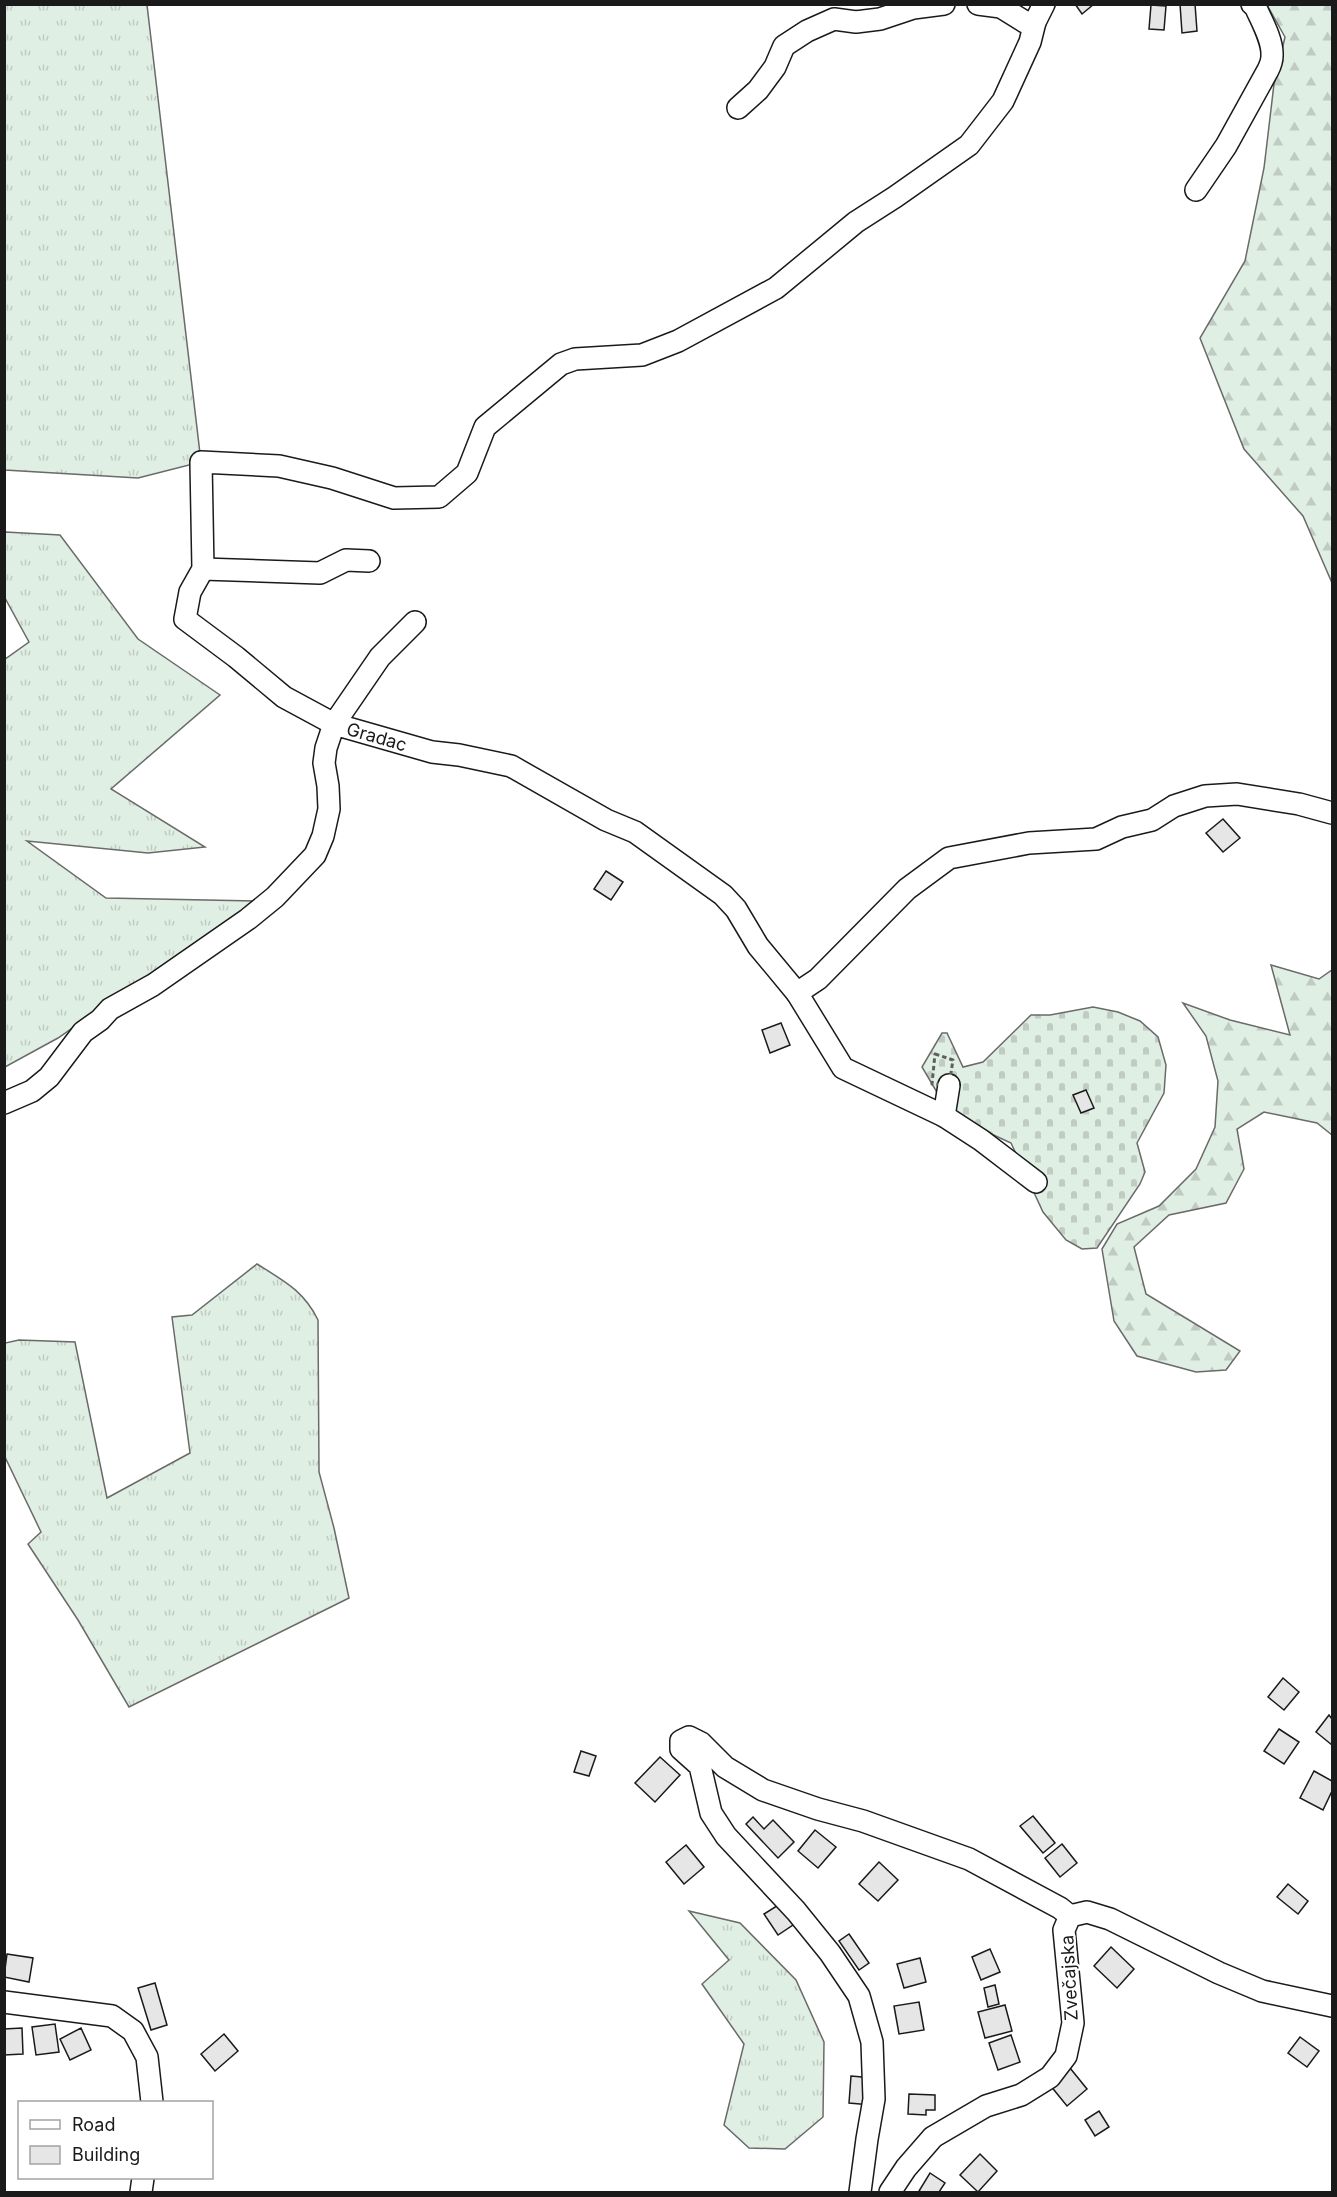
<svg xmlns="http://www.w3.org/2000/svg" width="1337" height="2197" font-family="Inter,sans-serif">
<defs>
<pattern id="grass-tufts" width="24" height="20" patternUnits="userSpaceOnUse" patternTransform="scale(1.5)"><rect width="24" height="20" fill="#e0efe3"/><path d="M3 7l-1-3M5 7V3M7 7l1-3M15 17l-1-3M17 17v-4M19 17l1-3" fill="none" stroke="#c0ccc2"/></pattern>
<pattern id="forest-firs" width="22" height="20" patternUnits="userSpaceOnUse" patternTransform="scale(1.5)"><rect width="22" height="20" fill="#e0efe3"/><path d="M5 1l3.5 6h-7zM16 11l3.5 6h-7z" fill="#c0ccc2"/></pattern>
<pattern id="cemetery-stones" width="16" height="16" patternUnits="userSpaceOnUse" patternTransform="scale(1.5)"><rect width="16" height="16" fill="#e0efe3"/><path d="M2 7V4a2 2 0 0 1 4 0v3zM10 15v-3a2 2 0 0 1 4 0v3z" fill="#c0ccc2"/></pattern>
</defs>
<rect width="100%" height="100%" fill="#fff"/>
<g fill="url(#grass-tufts)" stroke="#6a6a6a" stroke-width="1.5">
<path d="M4,5H147L201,462L138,478L5,470Z"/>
<path d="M5,532L60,535L138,639L220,695L111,789L205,847L148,853L27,841L106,898L255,901L58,1038L5,1067L4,660L29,642L5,598Z"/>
<path d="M257,1264C284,1281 304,1291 318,1320L319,1472L334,1528L349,1598L129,1707L78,1620L28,1544L41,1532L5,1457V1343L19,1340L75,1342L107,1498L190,1453L172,1317L192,1315Z"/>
<path d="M689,1911L740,1923L796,1980L824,2042L823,2117L785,2149L749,2148L724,2125L744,2044L702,1984L729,1960Z"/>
</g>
<g fill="url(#forest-firs)" stroke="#6a6a6a" stroke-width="1.5">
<path d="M1267,5H1332V583L1303,516L1244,449L1200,338L1245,261L1264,168L1274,84L1285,37Z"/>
<path d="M1271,965L1319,979L1332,970V1135L1317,1123L1264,1112L1237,1129L1244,1169L1226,1203L1169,1215L1134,1247L1146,1294L1240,1351L1226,1370L1196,1372L1137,1356L1114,1321L1102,1249L1117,1224L1159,1206L1196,1169L1215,1127L1218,1081L1206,1036L1183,1003L1230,1020L1290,1035Z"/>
</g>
<path fill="url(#cemetery-stones)" stroke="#6a6a6a" stroke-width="1.5" d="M1093,1007L1118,1012L1140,1021L1158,1037L1166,1065L1164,1093L1137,1143L1145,1172L1140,1184L1097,1248L1082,1249L1066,1240L1043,1212L1011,1143L938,1109V1094L922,1067L942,1033H947L963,1067L983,1062L1031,1015H1050Z"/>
<g fill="#e6e6e6" stroke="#1a1a1a" stroke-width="1.5">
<path d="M1075,4H1094L1082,14Z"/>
<path d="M1180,4H1195L1197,31L1182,33Z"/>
<path d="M1151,5L1166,6L1164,30L1149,29Z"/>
<path d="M1223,819L1240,838L1223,852L1206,833Z"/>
<path d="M606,871L623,882L611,900L594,889Z"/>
<path d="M781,1023L790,1045L770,1053L762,1030Z"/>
<path d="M1086,1090L1094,1108L1081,1113L1073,1095Z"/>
<path d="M1283,1678L1299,1692L1284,1710L1268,1697Z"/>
<path d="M1329,1715L1332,1719V1745L1316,1732Z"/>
<path d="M1279,1729L1299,1742L1284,1764L1264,1751Z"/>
<path d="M581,1751L596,1756L589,1776L574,1772Z"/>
<path d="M660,1757L680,1775L655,1802L635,1783Z"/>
<path d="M1314,1771L1332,1781V1791L1323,1810L1300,1798Z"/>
<path d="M1033,1816L1055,1843L1043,1853L1020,1826Z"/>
<path d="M753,1817L764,1829L773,1820L794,1842L778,1858L746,1824Z"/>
<path d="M815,1830L836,1847L818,1868L798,1851Z"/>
<path d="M1062,1844L1077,1863L1060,1877L1045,1858Z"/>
<path d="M686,1845L704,1867L684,1884L666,1862Z"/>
<path d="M879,1862L898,1880L878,1901L859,1884Z"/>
<path d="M1288,1884L1308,1901L1298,1914L1277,1897Z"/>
<path d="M783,1902L796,1923L778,1935L764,1914Z"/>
<path d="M849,1934L869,1963L859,1970L839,1941Z"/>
<path d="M1111,1947L1134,1969L1117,1988L1094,1966Z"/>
<path d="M990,1949L1000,1972L981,1980L972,1957Z"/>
<path d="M7,1954L33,1958L29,1982L4,1977Z"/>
<path d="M920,1958L926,1982L904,1988L897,1964Z"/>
<path d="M155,1983L167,2025L151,2030L138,1988Z"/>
<path d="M995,1985L999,2004L988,2007L984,1988Z"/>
<path d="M919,2002L924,2030L899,2034L894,2006Z"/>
<path d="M1005,2005L1012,2031L985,2038L978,2012Z"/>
<path d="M55,2024L59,2052L36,2055L32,2027Z"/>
<path d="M22,2028L23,2054L4,2055V2029Z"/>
<path d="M81,2028L91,2050L70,2060L60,2039Z"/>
<path d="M224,2034L238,2051L215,2071L201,2054Z"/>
<path d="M1011,2035L1020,2062L998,2070L989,2043Z"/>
<path d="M1300,2037L1319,2051L1307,2067L1288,2053Z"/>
<path d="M1070,2068L1087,2089L1067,2106L1050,2085Z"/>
<path d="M851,2076L873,2078L871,2105L849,2103Z"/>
<path d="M909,2094L935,2095V2110H926V2115L908,2114Z"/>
<path d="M1099,2111L1109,2127L1095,2136L1085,2120Z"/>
<path d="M980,2154L997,2171L978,2192L960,2175Z"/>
<path d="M930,2173L945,2183L939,2192H921L919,2191Z"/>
</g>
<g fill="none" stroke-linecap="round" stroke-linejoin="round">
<defs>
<g id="minor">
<path d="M978,4L1001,7L1025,22H1035"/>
<path d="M738,108L758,90L775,67L784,46L807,31L834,19L856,22L880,19L913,8L944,4"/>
<path d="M1196,190L1226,146L1268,70C1270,66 1272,60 1272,56C1273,40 1261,20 1255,6L1252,4"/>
<path d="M203,569L320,573L346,560L369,561"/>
<path d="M415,622L380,657L334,724L284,697L236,657L185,619L190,592L203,569L201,462L279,466L332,478L394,498L439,497L467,473L485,427L561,364L575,359L642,355L678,341L776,288L856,222L895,197L969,145L1003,101L1030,42L1035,22L1044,4"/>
<path id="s1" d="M4,1103L32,1091L49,1077L83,1032L100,1020L110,1009L153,985L248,919L275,897L315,855L323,836L329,809L328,786L324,763L326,748L334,724L432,752L459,755L511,766L606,820L635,832L723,895L736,909L758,946L797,993"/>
<path d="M944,1116L949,1085"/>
<path d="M1036,1182L981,1140L944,1116L843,1068L797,993L818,979L907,889L949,858L1029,843L1096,839L1122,827L1152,820L1174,806L1205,796L1237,794L1299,804L1332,813"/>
<path d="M4,2002L112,2016L133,2031L147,2057L152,2102"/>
<path d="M141,2192L143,2178"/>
<path d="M860,2192L867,2139L874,2099L872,2042L859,1996L830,1953L796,1911L726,1836L711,1813L700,1766L681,1749V1741L689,1737L701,1743L725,1767L763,1790L818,1809L863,1821L969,1859L1060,1908L1070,1916"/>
<path d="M890,2192L906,2168L933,2137L986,2106L1021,2095L1050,2077L1066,2056L1073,2023L1064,1930L1070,1916L1087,1912L1110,1919L1219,1973L1262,1991L1332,2006"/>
</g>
</defs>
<use href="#minor" stroke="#1a1a1a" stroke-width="24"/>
<path stroke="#5f5f5f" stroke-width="3" stroke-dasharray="4.5 3" stroke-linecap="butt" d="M935,1054L953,1060L949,1085L932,1084Z"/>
<use href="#minor" stroke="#fff" stroke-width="21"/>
</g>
<g text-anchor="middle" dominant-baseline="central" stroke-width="4.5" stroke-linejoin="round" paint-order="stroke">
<g font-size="18" fill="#1a1a1a" stroke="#fff">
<text stroke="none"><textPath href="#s1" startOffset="582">Gradac</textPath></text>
<text transform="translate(1069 1978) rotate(-93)">Zvečajska</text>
</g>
</g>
<rect width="1337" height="2197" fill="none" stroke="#1a1a1a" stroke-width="12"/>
<rect x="18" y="2101" width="195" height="78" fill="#ffffff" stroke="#a3a3a3" stroke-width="1.5"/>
<rect x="30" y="2120" width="30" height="9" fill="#ffffff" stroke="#a3a3a3" stroke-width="1.5"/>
<text x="72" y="2131" font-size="18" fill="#1a1a1a">Road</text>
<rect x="30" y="2146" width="30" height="18" fill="#e6e6e6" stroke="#a3a3a3" stroke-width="1.5"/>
<text x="72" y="2161" font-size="18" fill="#1a1a1a">Building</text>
</svg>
